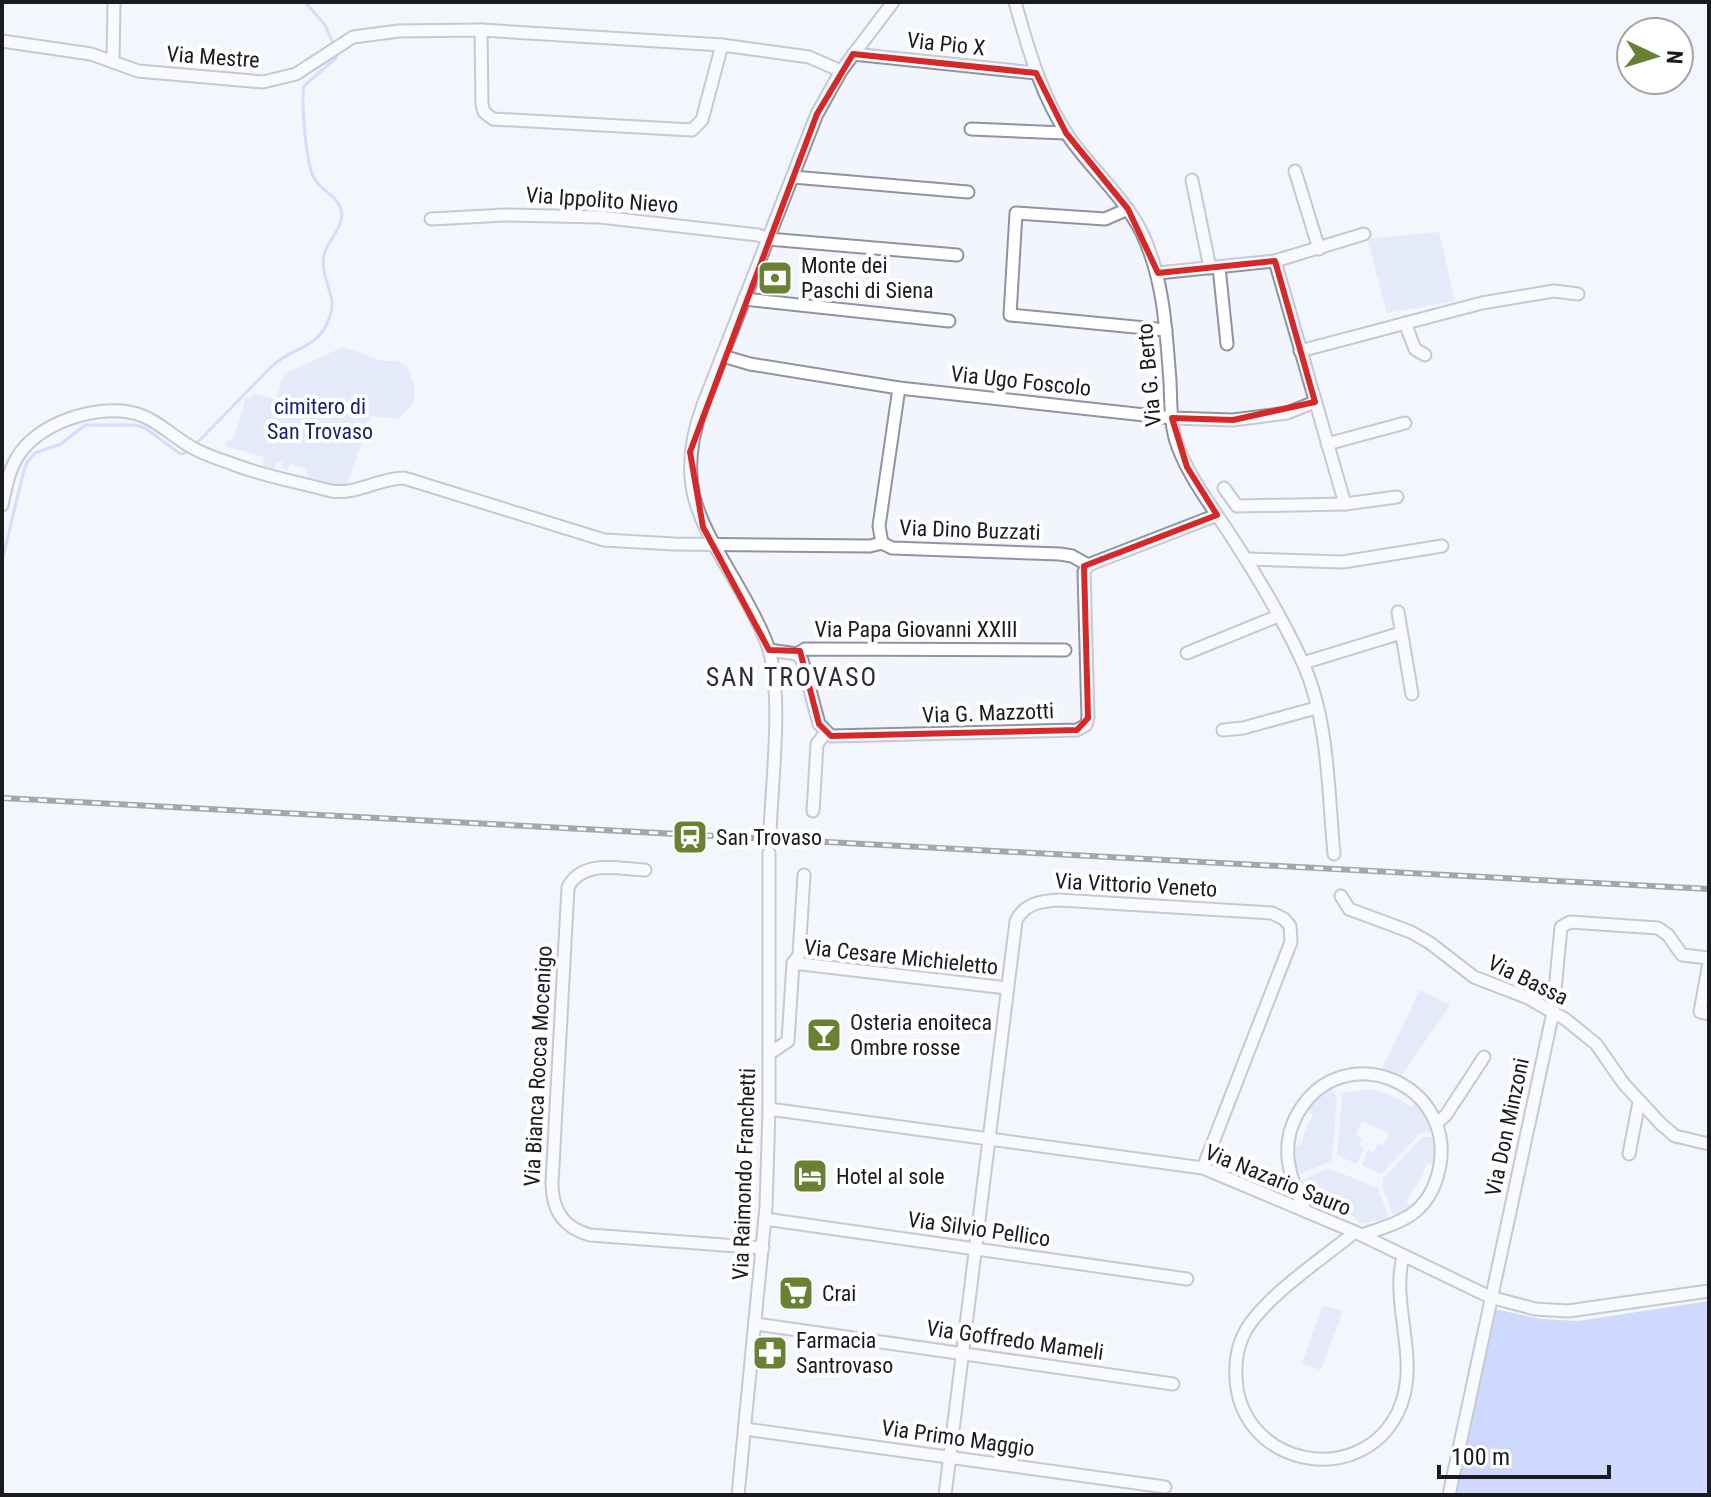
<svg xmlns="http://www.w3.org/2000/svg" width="1711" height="1497" font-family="'Roboto Condensed',sans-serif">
<rect width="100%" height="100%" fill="#f3f5fd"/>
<g fill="#d4dbf7">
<path d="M1439,232L1455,301L1387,313L1367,239Z"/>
<path d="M343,347L383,361H398L408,368L415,389L413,404L398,419L371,416L346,489L306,476L307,469L290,464L288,470L281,468L283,463L277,461L274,469L263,465L264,457L225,446L227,439L233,440L246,397L251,398L252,393L276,399L284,374Z"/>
<path d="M1420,990L1450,1005L1402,1075L1382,1069Z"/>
<path d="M1331,1087L1337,1098L1332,1158L1329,1162L1297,1175L1293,1145L1301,1146L1307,1125L1313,1115L1307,1109Z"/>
<path d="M1372,1089L1393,1096L1411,1107L1416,1102L1428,1118L1435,1132L1421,1133L1381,1174L1362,1165L1368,1150L1374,1152L1378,1144L1384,1146L1389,1133L1362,1121L1356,1135L1362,1138L1359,1146L1364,1148L1357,1164L1337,1155L1342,1098L1340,1093Z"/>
<path d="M1422,1137H1435V1164L1427,1163L1422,1176L1406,1201L1411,1206L1394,1217L1383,1188V1179Z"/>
<path d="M1328,1168L1378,1188L1389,1219L1360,1224C1354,1212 1329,1202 1316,1205L1300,1181Z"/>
<path d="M1323,1305L1343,1311L1321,1370L1302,1363Z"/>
</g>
<path fill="#a5b5ff" d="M1709,1301V1495H1455L1494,1309L1541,1319L1578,1321Z"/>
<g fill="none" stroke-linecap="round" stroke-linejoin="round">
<g stroke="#b0bef9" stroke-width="3">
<path d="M305,2L325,25L334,45"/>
<path d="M195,445L272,366C295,345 319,350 330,316C332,309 333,304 331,297C328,283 321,270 324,255C327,241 346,225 341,210C337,195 321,191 314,178C306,164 301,102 304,86L336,58L337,52"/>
<path d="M2,561L23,474L27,462L35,453L61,444L85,425H135L145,428L179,453L183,454L189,450"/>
</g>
<defs>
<g id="minor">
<path d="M1015,2C1028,48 1041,96 1069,137C1092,170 1124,197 1142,233C1164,280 1166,330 1170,381C1171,403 1170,427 1178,447C1190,479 1213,508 1231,536C1257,576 1283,619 1303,663C1329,721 1328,791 1334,854"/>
<path d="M481,30L482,105L484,112L493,119L692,130L702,120L722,45"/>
<path d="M2,41L91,54L138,71L263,82L296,74L353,37L399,31L481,30L722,45L809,57L841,71"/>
<path d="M853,54L1036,73"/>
<path d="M113,62L114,2"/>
<path d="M971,129L1066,133"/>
<path d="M1295,171L1319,249"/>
<path d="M793,177L968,192"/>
<path d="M1192,180L1210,268"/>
<path d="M1128,209L1105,219L1016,213L1010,315L1166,330"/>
<path d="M431,219L505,215L600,217L758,235L768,239L957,255"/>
<path d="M1275,261L1345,504"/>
<path d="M1219,267L1227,344"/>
<path d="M1158,273L1275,261L1364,234"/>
<path d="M744,299L949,321"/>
<path d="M1405,323L1415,349L1425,355"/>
<path d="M1300,351L1482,303L1554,291L1578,294"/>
<path d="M723,356L750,364L899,388L1172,418L1233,420L1287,413L1315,402"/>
<path d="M1327,444L1405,423"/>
<path d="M1224,488L1237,506L1345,504L1397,497"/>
<path d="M2,505C6,487 9,468 20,453C43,420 106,401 143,416C162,424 177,440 195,449C206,455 218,459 230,463C262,476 298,482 331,491C357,495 379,478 404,478L604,540L674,544L870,546L882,543L892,548L1060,554L1072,556L1088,565L1217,515"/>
<path d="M882,543L879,526L899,388"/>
<path d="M1247,559L1343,562L1442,546"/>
<path d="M1398,612L1412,694"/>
<path d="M769,650L797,654L805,649L1065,650"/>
<path d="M1187,653L1278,616"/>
<path d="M797,654L802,660L819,724L831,736L1077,730L1086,725L1088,718L1084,572L1088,565"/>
<path d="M1303,663L1401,633"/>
<path d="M1223,730L1243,728L1316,708"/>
<path d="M813,811L817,744L826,732"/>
<path d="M770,832C772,780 782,702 770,654C766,636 756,620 748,604C708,530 670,494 703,405L817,114L841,71L893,2"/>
<path d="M645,870C618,869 583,859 568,887L552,1183C552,1211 564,1228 590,1235L763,1248"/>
<path d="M1341,896L1349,909L1411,932L1430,943L1474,977L1528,998L1565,1019L1596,1044L1624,1084L1661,1124L1675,1136L1709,1144"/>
<path d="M793,963L799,955L804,875"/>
<path d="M1709,963L1700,1012L1709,1014"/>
<path d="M769,1054L788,1041L793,963L1007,988"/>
<path d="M769,1109L1203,1168L1355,1232L1490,1297L1535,1309L1568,1311L1709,1291"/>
<path d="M1437,1123L1446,1115L1484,1057"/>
<path d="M1629,1154L1639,1102"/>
<path d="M1306,1211C1289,1179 1279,1146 1298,1113C1343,1034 1462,1085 1438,1174C1434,1189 1426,1204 1412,1214C1398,1224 1379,1229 1362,1235"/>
<path d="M765,1219L1187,1279"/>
<path d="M1355,1232C1323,1258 1266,1296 1246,1330C1238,1344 1235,1361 1236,1377C1239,1465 1359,1491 1398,1412C1422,1362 1390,1307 1403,1256"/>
<path d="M756,1324L1173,1384"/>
<path d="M745,1429L1165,1487"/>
<path d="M738,1495L766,1207L769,1109V853"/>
<path d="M945,1495C968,1303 992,1112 1016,921C1025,903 1041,901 1059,900L1272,913L1284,919L1290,926L1291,942L1203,1168"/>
<path d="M1449,1495L1553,1012L1561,927L1570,922L1658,928L1668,935L1682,955L1709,958"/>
</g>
</defs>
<use href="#minor" stroke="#9093a0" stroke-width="15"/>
<use href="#minor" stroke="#fff" stroke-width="11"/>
<defs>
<path id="rail" d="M2,798L1709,889"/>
</defs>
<use href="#rail" stroke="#45464c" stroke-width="6"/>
<use href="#rail" stroke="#fff" stroke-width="3" stroke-dasharray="9" stroke-linecap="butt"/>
</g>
<path d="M0 0H1711V1497H0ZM853,54L1036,73L1066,133L1128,209L1158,273L1275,261L1315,402L1233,420L1172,418L1187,467L1217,515L1084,566L1088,718L1077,730L831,736L819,724L800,651L769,650L703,527L690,452L817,114Z" fill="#f3f5fd" fill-opacity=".55" fill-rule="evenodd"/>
<path fill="none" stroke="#d62828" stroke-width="6" stroke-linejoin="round" d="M853,54L1036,73L1066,133L1128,209L1158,273L1275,261L1315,402L1233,420L1172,418L1187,467L1217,515L1084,566L1088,718L1077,730L831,736L819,724L800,651L769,650L703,527L690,452L817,114Z"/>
<defs>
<symbol id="bank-square" viewBox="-11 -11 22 22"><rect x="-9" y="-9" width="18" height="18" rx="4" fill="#698133" stroke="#fff"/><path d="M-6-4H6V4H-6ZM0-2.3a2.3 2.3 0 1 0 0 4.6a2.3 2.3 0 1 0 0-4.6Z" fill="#fff"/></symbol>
<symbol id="station-square" viewBox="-11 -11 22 22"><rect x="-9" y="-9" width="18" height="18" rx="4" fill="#698133" stroke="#fff"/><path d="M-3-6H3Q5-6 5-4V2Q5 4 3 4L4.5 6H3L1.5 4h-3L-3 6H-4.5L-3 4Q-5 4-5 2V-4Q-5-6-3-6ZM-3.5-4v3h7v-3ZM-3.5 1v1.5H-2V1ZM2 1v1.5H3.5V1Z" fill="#fff"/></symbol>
<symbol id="bar-square" viewBox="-11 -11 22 22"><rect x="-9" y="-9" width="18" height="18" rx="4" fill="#698133" stroke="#fff"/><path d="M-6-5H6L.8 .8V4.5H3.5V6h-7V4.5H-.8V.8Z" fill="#fff"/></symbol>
<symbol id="hotel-square" viewBox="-11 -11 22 22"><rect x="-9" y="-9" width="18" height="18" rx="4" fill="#698133" stroke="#fff"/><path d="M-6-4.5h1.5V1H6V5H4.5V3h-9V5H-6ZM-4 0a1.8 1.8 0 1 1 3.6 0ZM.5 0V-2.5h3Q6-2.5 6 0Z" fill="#fff"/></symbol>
<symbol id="supermarket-square" viewBox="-11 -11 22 22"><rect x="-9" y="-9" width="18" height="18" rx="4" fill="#698133" stroke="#fff"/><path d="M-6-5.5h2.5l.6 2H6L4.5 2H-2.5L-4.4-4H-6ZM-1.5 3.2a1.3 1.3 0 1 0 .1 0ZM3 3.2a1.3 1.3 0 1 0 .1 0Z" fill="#fff"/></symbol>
<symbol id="pharmacy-square" viewBox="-11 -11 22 22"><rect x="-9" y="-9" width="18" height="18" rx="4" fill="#698133" stroke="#fff"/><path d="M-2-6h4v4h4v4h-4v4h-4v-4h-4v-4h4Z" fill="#fff"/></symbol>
</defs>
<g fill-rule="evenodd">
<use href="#bank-square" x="755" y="258" width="40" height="40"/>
<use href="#station-square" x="670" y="817" width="40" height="40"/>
<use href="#bar-square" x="804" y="1015" width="40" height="40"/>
<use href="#hotel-square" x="790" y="1156" width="40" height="40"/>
<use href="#supermarket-square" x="776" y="1273" width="40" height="40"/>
<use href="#pharmacy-square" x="750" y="1333" width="40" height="40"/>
</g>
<g text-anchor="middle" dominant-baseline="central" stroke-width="8" stroke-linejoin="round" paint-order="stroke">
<g font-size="22" fill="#1a1b20" stroke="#fff">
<text transform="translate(946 44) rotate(6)">Via Pio X</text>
<text transform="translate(213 57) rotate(4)">Via Mestre</text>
<text transform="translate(602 200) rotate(4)">Via Ippolito Nievo</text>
<text transform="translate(1149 375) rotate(-95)">Via G. Berto</text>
<text transform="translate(1021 381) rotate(6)">Via Ugo Foscolo</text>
<text transform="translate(970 530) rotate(2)">Via Dino Buzzati</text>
<text x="916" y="629">Via Papa Giovanni XXIII</text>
<text transform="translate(988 713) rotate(-2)">Via G. Mazzotti</text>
<text transform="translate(1136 885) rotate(3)">Via Vittorio Veneto</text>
<text transform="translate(901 957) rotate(6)">Via Cesare Michieletto</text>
<text transform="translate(1528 980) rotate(26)">Via Bassa</text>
<text transform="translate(538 1066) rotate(-87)">Via Bianca Rocca Mocenigo</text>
<text transform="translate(1507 1127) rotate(-78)">Via Don Minzoni</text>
<text transform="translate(744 1174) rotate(-88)">Via Raimondo Franchetti</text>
<text transform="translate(1278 1180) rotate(22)">Via Nazario Sauro</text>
<text transform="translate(979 1229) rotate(8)">Via Silvio Pellico</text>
<text transform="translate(1015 1340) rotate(8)">Via Goffredo Mameli</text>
<text transform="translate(958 1438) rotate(8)">Via Primo Maggio</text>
</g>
<g font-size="22" fill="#1a1b20" stroke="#fff" text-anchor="start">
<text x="801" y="265">Monte dei<tspan x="801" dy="25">Paschi di Siena</tspan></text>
<text x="716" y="837">San Trovaso</text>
<text x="850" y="1022">Osteria enoiteca<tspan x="850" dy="25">Ombre rosse</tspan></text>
<text x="836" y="1176">Hotel al sole</text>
<text x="822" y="1293">Crai</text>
<text x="796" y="1340">Farmacia<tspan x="796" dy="25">Santrovaso</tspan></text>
</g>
<g font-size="22" fill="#1f2172" stroke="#fff">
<text x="320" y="406">cimitero di<tspan x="320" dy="25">San Trovaso</tspan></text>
</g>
<g font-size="26" letter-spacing="2" fill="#2c2e39" stroke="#fff">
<text x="792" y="677">SAN TROVASO</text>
</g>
</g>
<rect width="1711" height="1497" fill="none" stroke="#1a1b20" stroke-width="8"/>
<g transform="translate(1655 56) rotate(94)"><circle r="38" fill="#ffffff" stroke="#a3a4a6" stroke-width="2"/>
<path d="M0-6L14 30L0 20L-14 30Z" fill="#698133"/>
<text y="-12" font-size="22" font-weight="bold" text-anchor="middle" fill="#1a1b20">N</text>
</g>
<path d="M1439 1465v12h170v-12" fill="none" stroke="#1a1b20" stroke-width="4"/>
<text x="1451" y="1465" font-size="24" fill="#1a1b20" stroke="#ffffff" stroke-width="6" paint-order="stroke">100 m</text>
</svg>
